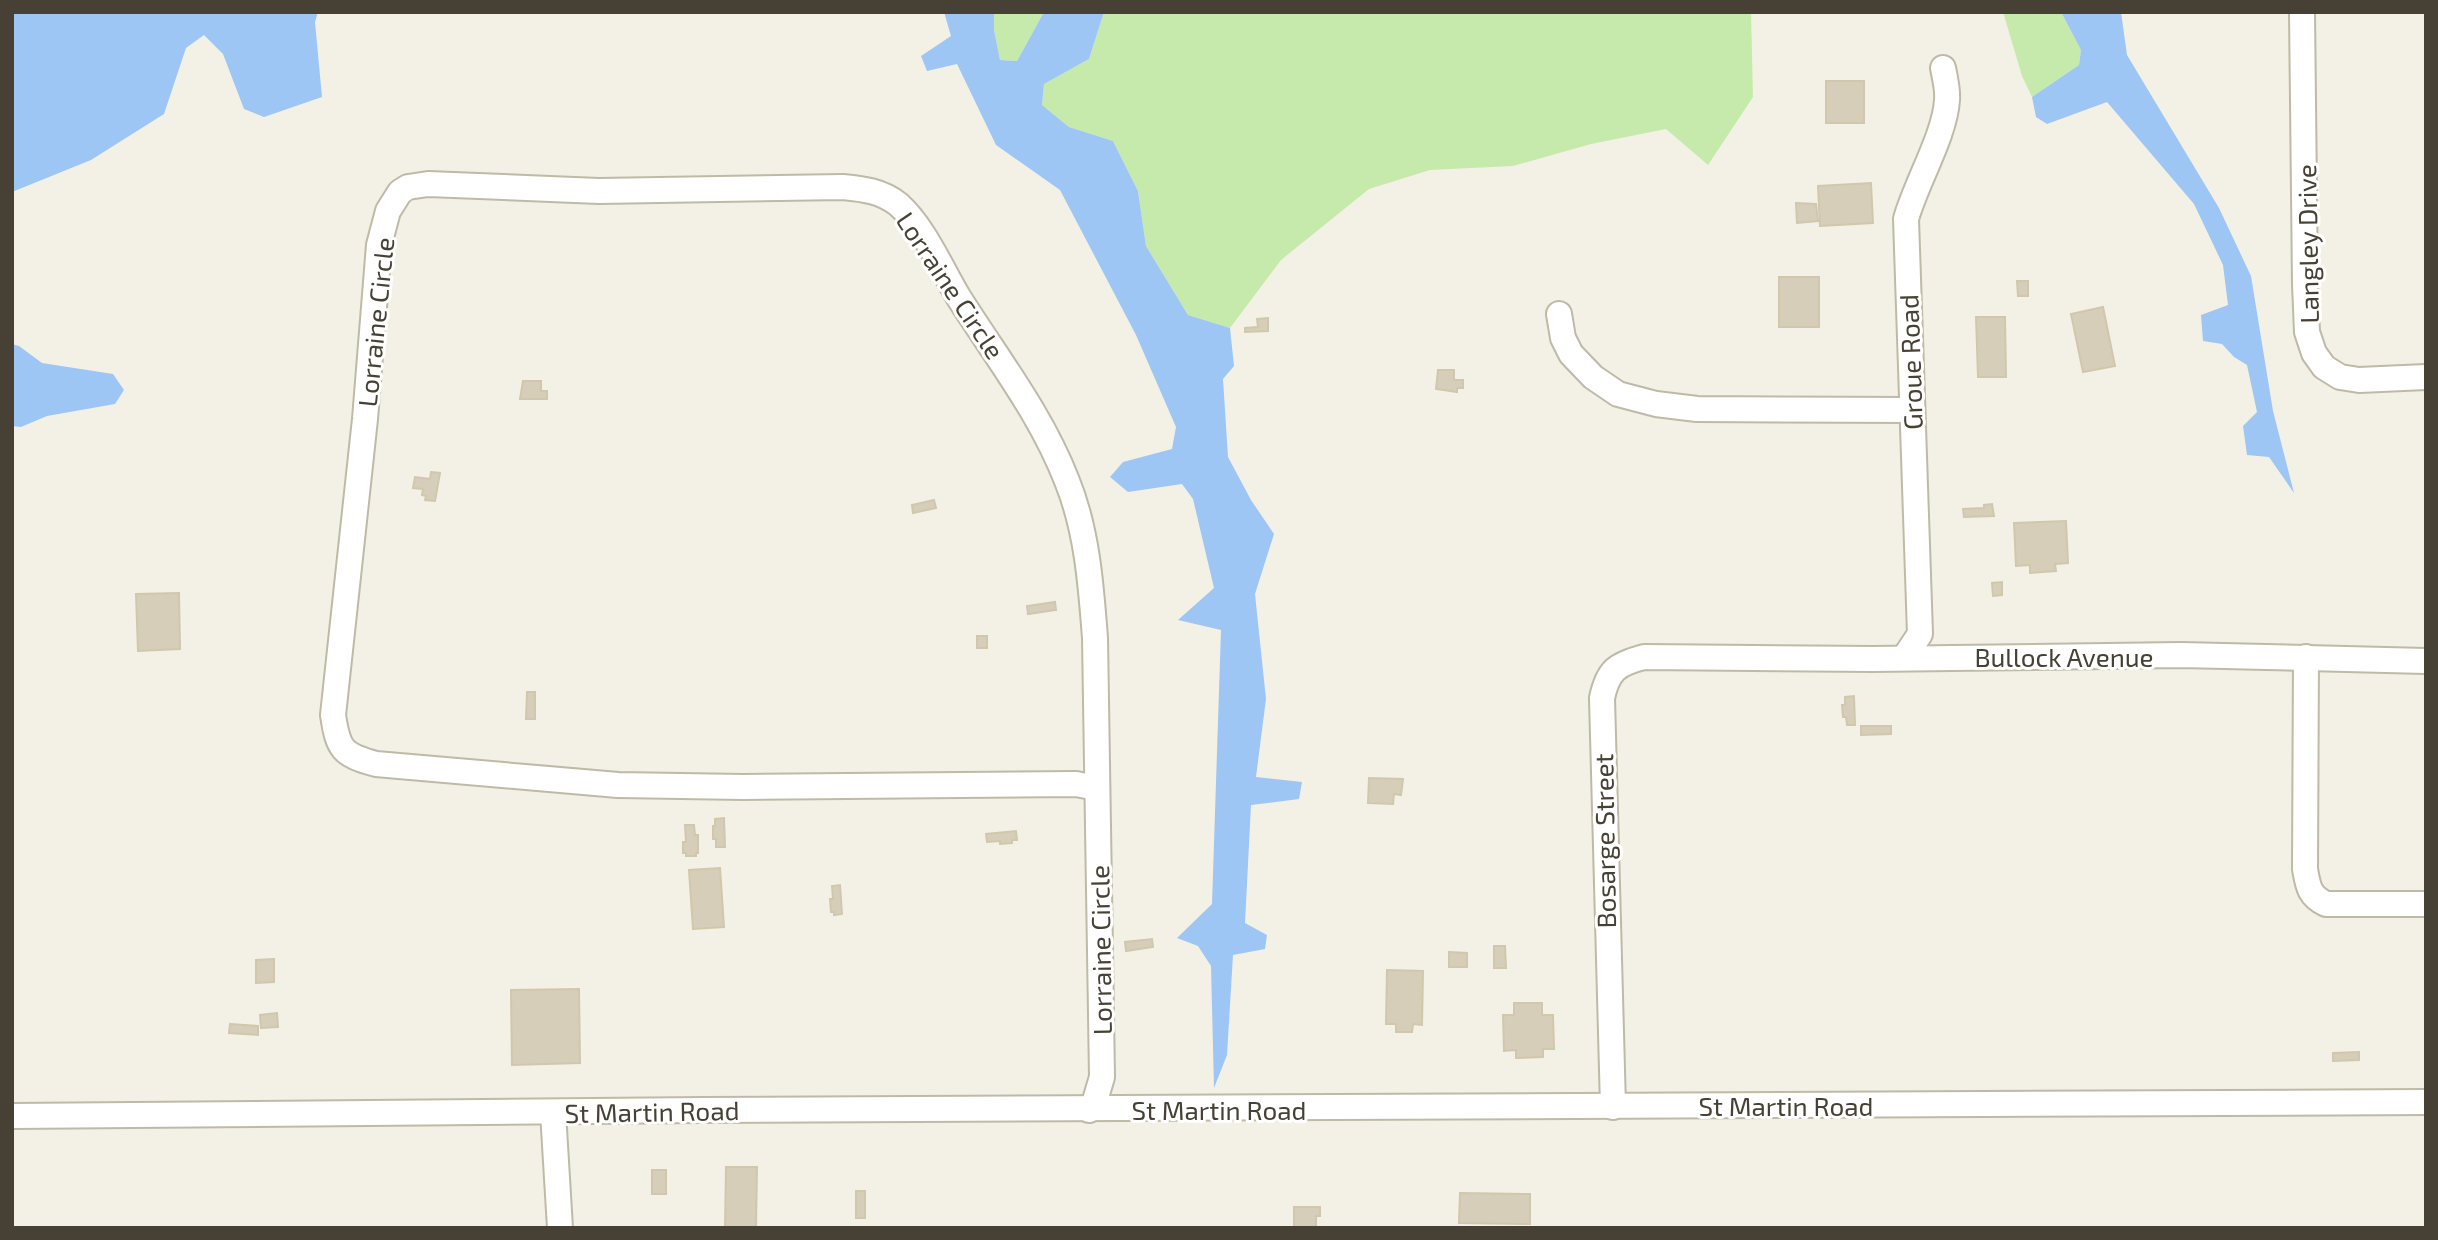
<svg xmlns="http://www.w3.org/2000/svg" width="2438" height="1240" font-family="'Exo 2',sans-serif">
<rect width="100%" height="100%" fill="#f3f1e5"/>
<g fill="#c6eaab">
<path d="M994,12H1044L1017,61L1000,60L994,30Z"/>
<path d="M1104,12H1751L1753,97L1708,165L1666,129L1591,144L1513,166L1430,170L1369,189L1281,260L1230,328L1188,315L1146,246L1138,191L1113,141L1069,127L1042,105L1044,84L1089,59Z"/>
<path d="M2003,12H2061L2081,50L2079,65L2032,97L2022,76Z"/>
</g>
<g fill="#9dc6f4">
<path d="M12,12H318L315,22L322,97L264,117L244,109L223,54L204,35L186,48L164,114L91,160L12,192Z"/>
<path d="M944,12H994V30L1000,60L1017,61L1044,12H1104L1089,59L1044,84L1042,105L1069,127L1113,141L1138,191L1146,246L1188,315L1230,328L1234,366L1223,379L1228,457L1251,500L1274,534L1255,594L1266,699L1256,777L1302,782L1299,799L1251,805L1245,923L1267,935L1265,949L1233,955L1227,1055L1214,1088L1211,966L1198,946L1177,938L1212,904L1221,630L1178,620L1214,588L1193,499L1182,484L1128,492L1110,477L1123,462L1172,449L1176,427L1136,335L1060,190L996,145L957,64L927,71L921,56L951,36Z"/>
<path d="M2061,12H2121L2127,55L2219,208L2251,276L2273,411L2294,493L2269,457L2247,455L2243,426L2257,412L2247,365L2234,357L2222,344L2203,341L2201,315L2228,305L2223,265L2194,204L2107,102L2047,124L2036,117L2032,97L2079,65L2081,50Z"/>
<path d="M12,344L19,346L42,363L113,374L124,390L115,404L47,416L21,427L12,426Z"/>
</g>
<g fill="#d6ceb9" stroke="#d1c7ac" stroke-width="2">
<rect x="1826" y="81" width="38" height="42"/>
<path d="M1871,183L1873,223L1820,226L1818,186Z"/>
<path d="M1796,203L1816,204L1818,221L1797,223Z"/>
<rect x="1779" y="277" width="40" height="50"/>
<path d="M2017,281H2028V296H2018Z"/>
<path d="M2103,307L2115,366L2083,372L2071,314Z"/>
<path d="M1976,317H2005L2006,377H1978Z"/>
<path d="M1268,318V331L1245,332V328L1258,327L1257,319Z"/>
<path d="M1438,370H1454V380H1463V388H1457V392L1436,389Z"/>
<path d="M523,381H541V391H547V399H520Z"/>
<path d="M431,472L440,473L435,501L425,500L426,496L422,495L423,489L413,488L415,477L430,479Z"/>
<path d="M934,500L936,508L913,513L912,505Z"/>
<path d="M1992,504L1994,516L1964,517L1963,509L1984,508V505Z"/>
<path d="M2066,521L2068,563L2055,564L2056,571L2030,573V565L2016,566L2014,523Z"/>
<path d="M2002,582V595L1993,596L1992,583Z"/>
<path d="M179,593L180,649L138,651L136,594Z"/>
<path d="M1055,602L1056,610L1028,614L1027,606Z"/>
<rect x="977" y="636" width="10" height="12"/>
<path d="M527,692H535V719H526Z"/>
<path d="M1854,696L1855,725H1847L1846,717H1843L1842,705H1845V697Z"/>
<path d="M1861,726H1891V734L1861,735Z"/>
<path d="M1369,778L1403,779L1401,795L1394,794L1393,804L1368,803Z"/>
<path d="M724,818L725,847H716V839H713V826H715V819Z"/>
<path d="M685,825H694L695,835H698V853H696V856H686V853H683V842H686Z"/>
<path d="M1016,831L1017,840H1012V843L1000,844V841L987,842L986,834Z"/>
<path d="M720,868L724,927L693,929L689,870Z"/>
<path d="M840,885L842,914L834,915V912H831L830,899H833L832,886Z"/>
<path d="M1152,939L1153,947L1126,951L1125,942Z"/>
<path d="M1494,946H1505L1506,968H1494Z"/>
<path d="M1449,952L1467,953V967H1449Z"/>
<path d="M274,959V982L256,983V960Z"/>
<path d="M1387,970L1423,971L1422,1025L1413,1024L1412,1032H1396V1024H1386Z"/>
<path d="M579,989L580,1063L512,1065L511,990Z"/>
<path d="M1514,1003H1542V1015H1553L1554,1049H1543V1057L1516,1058V1050L1504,1051L1503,1015H1514Z"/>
<path d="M277,1013L278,1027L261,1028L260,1015Z"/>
<path d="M230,1024L258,1026V1035L229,1033Z"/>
<path d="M2359,1052V1060L2333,1061V1053Z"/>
<path d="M726,1167H757L756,1228H725Z"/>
<rect x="652" y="1170" width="14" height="24"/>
<rect x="856" y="1191" width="9" height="27"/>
<path d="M1460,1193L1530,1194V1224L1459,1223Z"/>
<path d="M1294,1207H1320V1216H1316V1228H1294Z"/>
</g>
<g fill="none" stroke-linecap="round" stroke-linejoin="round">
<defs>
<g id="street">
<path d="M2302,12L2305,284L2307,332L2314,353L2324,367L2340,377L2359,380L2426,377"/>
<path d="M1559,314L1563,338L1571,354L1593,377L1618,394L1656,404L1697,409L1912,410"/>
<path d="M2306,657L2305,869C2308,886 2309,896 2326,904H2426"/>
<path d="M1904,658L1920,634L1906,219C1916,183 1945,135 1947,100C1948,90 1945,78 1943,68"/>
<path d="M1613,1107L1602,698C1608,670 1617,664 1644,657L1873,659L2181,655L2426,661"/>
<path d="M1089,1110L1094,1104L1102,1077L1095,638C1091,585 1087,530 1067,481C1041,414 997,358 959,298C941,268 924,227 898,204C881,191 864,189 843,187L599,191L428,184L408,187L400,192L388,211L379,245L365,419L333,715C338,749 342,755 376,764L618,785L743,787L1076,784L1097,788"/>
<path d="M553,1112L560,1228"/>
<path d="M12,1116L703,1110L2426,1102"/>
</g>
</defs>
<use href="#street" stroke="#bfbaa7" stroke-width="28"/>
<use href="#street" stroke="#fff" stroke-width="24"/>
</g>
<g text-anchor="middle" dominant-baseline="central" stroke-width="6" stroke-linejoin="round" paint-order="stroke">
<g font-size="26" fill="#464134" stroke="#fff">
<text transform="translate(2307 244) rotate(-91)">Langley Drive</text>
<text transform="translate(951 285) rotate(56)">Lorraine Circle</text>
<text transform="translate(375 322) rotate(-84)">Lorraine Circle</text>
<text transform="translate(1910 362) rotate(-92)">Groue Road</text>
<text x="2064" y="656">Bullock Avenue</text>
<text transform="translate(1604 841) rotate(-91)">Bosarge Street</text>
<text transform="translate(1100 950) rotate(-91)">Lorraine Circle</text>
<text x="1786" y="1105">St Martin Road</text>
<text x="1219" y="1109">St Martin Road</text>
<text transform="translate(652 1111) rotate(-1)">St Martin Road</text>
</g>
</g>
<rect width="2438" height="1240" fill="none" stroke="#464134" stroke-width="28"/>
</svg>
